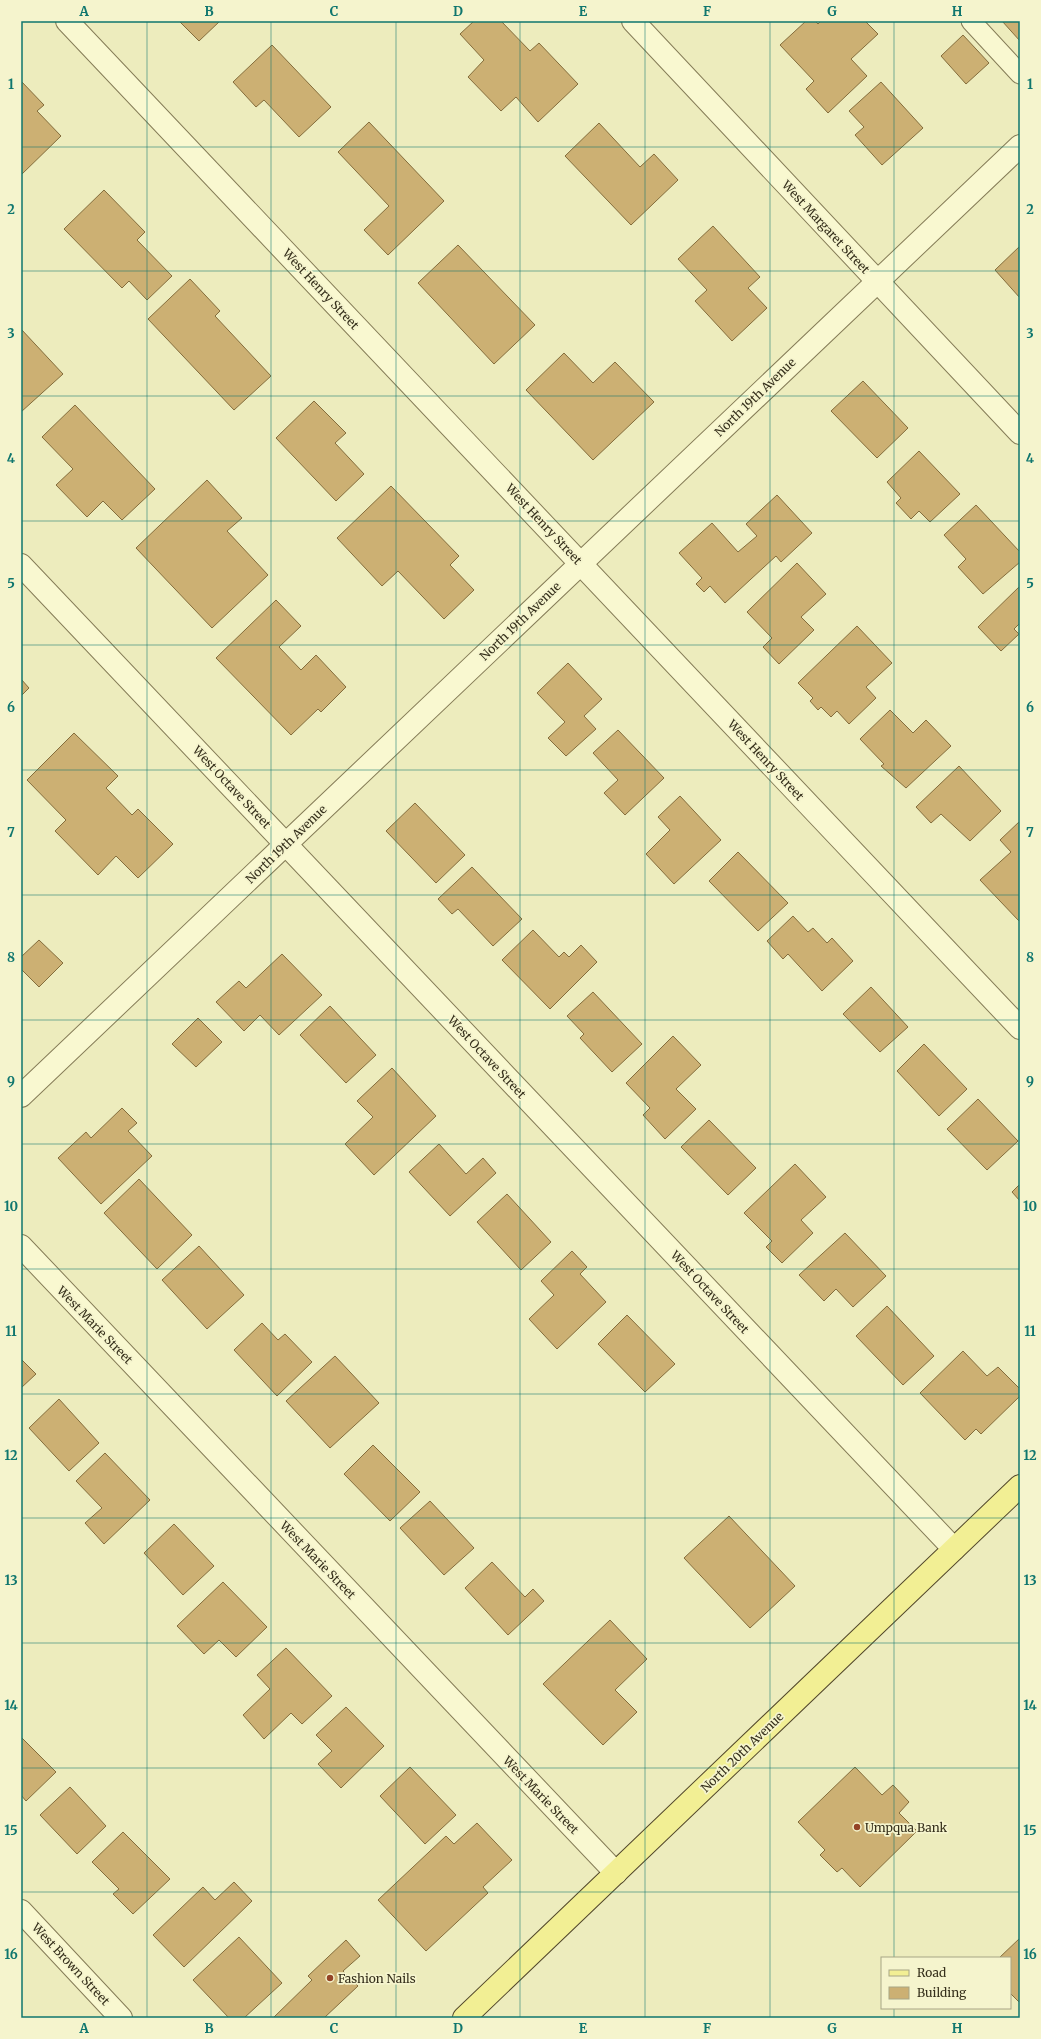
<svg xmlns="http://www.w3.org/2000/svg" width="1041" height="2039" font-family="Merriweather,serif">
<rect width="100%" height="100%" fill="#edecbd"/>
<g fill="#ccb073" stroke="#846d3c">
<path d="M179,21H220L199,41Z"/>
<path d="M474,21H501L530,51L539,43L578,84L538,122L516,97L501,111L468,77L484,60L460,34Z"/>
<path d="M806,21H815L818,24L821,21H865L878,34L851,59L867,76L828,113L806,89L814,81L780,45Z"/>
<path d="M1002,21H1020V41Z"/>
<path d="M963,35L989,63L966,84L941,56Z"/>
<path d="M272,45L331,107L299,137L264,100L256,107L233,82Z"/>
<path d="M21,81L44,105L37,111L61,136L21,175Z"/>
<path d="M881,82L923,128L882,165L855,135L864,127L849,111Z"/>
<path d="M369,122L444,201L388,255L364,230L389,206L338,152Z"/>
<path d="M599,123L640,167L654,154L678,180L631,225L565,156Z"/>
<path d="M104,190L145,232L137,240L172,276L147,300L129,281L122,288L64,229Z"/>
<path d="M713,226L760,277L748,288L767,308L732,341L695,301L707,290L678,259Z"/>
<path d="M458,245L535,325L494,364L418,283Z"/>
<path d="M1020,246V298L995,270Z"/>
<path d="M190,279L220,311L215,316L271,376L234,410L148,319Z"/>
<path d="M21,329L63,374L21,412Z"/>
<path d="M564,353L593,383L615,362L654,402L593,460L526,390Z"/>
<path d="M863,381L908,428L877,458L831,411Z"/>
<path d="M314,401L346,433L335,443L364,474L336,501L276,438Z"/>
<path d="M75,405L155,489L122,520L103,501L87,517L56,485L73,469L42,437Z"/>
<path d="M919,451L960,494L930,522L919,511L911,519L896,503L901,498L887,482Z"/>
<path d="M207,480L242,518L227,531L268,575L212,628L136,548Z"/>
<path d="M391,486L459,556L450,565L474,590L444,619L398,571L382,586L337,538Z"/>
<path d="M777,495L812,533L781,562L776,556L725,603L710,586L704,592L696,584L702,578L679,553L712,523L738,552L757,536L746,524Z"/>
<path d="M976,505L1020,552V562L983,594L958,567L966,559L944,535Z"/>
<path d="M797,563L826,594L801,617L814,630L779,664L763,647L772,638L747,612Z"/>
<path d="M1020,586V623L1014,629L1019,634L1001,651L978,627Z"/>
<path d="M276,600L301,626L279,647L301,670L316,655L346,687L321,712L318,709L291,735L216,658Z"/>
<path d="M857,626L892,663L866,687L876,698L849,724L837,711L831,717L821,707L818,710L810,701L813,698L798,683Z"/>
<path d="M568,663L602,699L584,716L596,729L566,756L548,738L565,722L537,693Z"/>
<path d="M21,679L29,688L21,696Z"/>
<path d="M890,710L913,733L926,720L951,746L906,788L881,766L884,764L860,739Z"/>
<path d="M618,730L664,778L625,815L604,793L618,780L593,753Z"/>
<path d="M74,733L118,776L106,788L132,815L138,809L173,844L138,878L116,856L98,875L55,831L66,820L27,780Z"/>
<path d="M959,766L1001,811L970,841L941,814L931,823L916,807Z"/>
<path d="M680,796L721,840L674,884L646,854L670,830L658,817Z"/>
<path d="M415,803L465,855L436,883L386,831Z"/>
<path d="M1020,821V919L1019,921L980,880L1011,852L1000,840Z"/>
<path d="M738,852L788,903L758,931L709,881Z"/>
<path d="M472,867L522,919L493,946L458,909L452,914L438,899Z"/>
<path d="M793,916L808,932L813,928L827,943L832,938L853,961L822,991L788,954L783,959L767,941Z"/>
<path d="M533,930L559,957L564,952L569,957L581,945L597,962L550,1009L502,960Z"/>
<path d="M39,940L63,963L39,987L21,969V957Z"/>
<path d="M282,954L322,995L279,1035L260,1015L244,1031L216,1002L239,981L246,988Z"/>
<path d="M871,987L908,1027L880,1052L843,1014Z"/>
<path d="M593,992L642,1044L612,1072L580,1038L584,1034L567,1016Z"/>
<path d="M330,1006L376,1055L346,1083L300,1035Z"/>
<path d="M198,1018L222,1042L196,1067L172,1044Z"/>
<path d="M673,1036L701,1065L676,1089L696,1109L665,1139L643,1115L650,1108L626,1083Z"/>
<path d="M924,1044L967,1089L939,1116L897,1071Z"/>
<path d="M392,1068L436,1116L374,1175L345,1144L373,1117L357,1101Z"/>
<path d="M978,1099L1018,1141L987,1170L947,1129Z"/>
<path d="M122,1108L137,1123L128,1131L152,1156L101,1204L58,1158L86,1132L91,1138Z"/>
<path d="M709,1120L756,1168L728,1195L681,1147Z"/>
<path d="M439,1144L466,1174L483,1158L496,1173L450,1216L409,1172Z"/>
<path d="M795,1164L826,1197L801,1220L813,1233L782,1263L766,1247L772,1241L744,1213Z"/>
<path d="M139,1179L192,1235L157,1269L104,1213Z"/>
<path d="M1020,1184V1201L1012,1192Z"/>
<path d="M507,1194L551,1242L521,1270L477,1222Z"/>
<path d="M845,1233L886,1276L853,1307L836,1289L824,1301L799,1275Z"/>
<path d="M199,1246L244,1295L207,1329L162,1280Z"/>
<path d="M572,1251L587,1267L580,1274L606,1302L557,1349L529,1319L554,1295L541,1281Z"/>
<path d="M887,1306L934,1356L903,1385L856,1336Z"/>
<path d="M627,1315L675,1364L645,1392L598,1344Z"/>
<path d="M262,1323L278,1340L285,1334L312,1362L277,1396L234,1350Z"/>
<path d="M963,1351L987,1376L998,1367L1020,1389V1396L981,1434L976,1429L965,1440L920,1393Z"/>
<path d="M335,1356L379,1403L330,1448L286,1401Z"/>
<path d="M21,1359L36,1374L21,1388Z"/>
<path d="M59,1399L99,1443L69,1471L29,1428Z"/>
<path d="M373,1445L420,1492L390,1521L344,1474Z"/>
<path d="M105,1453L150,1500L104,1544L85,1523L102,1508L76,1481Z"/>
<path d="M430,1501L474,1548L444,1575L400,1528Z"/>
<path d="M729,1516L795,1586L750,1628L684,1558Z"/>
<path d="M174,1524L214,1566L183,1595L144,1553Z"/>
<path d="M492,1562L525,1597L533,1589L544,1601L508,1635L465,1588Z"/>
<path d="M223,1582L267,1627L236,1657L219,1640L204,1654L177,1626Z"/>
<path d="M610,1620L647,1659L615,1690L637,1712L603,1745L543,1684Z"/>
<path d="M286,1648L332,1696L302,1724L291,1713L264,1739L243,1715L270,1689L257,1675Z"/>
<path d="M346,1707L384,1746L341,1788L318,1764L332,1751L316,1735Z"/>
<path d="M21,1737L56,1772L26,1801L21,1795Z"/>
<path d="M410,1767L456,1815L425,1844L380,1796Z"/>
<path d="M855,1767L882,1795L893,1785L909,1802L899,1813L917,1831L860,1887L842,1868L837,1872L820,1855L825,1850L798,1822Z"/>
<path d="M70,1787L106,1826L77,1854L40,1815Z"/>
<path d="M477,1823L512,1860L483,1887L488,1893L426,1951L378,1900L446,1836L454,1844Z"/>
<path d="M123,1832L170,1879L133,1914L113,1894L119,1889L92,1862Z"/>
<path d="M234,1882L252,1901L184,1967L153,1935L203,1887L215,1900Z"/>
<path d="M239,1937L282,1983L244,2018H229L193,1980Z"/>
<path d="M1020,1938V2003L1010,1993V1958H999Z"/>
<path d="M346,1940L360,1956L343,1971L358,1986L324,2018H273L312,1980L308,1976Z"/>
</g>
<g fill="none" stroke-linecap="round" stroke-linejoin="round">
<defs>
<path id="service" d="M971,21L1020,74"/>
<g id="minor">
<path d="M67,21L1020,1028"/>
<path d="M633,21L1020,433"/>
<path d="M21,565L954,1549"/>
<path d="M21,1096L1020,146"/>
<path d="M21,1246L616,1873"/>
<path d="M21,1911L121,2018"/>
</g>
<path id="primary" d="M464,2018L1020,1486"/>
</defs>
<use href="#service" stroke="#857c57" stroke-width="21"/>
<use href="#minor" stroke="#857c57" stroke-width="24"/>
<use href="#primary" stroke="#53482b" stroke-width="24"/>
<use href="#service" stroke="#f9f8d0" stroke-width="19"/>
<use href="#minor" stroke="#f9f8d0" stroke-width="22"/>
<use href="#primary" stroke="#f2ef94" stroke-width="22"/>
</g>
<path fill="none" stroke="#0f766e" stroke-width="1" stroke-opacity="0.55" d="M147,21V2018M271,21V2018M396,21V2018M520,21V2018M645,21V2018M770,21V2018M894,21V1958M21,147H1020M21,271H1020M21,396H1020M21,521H1020M21,645H1020M21,770H1020M21,895H1020M21,1020H1020M21,1144H1020M21,1269H1020M21,1394H1020M21,1518H1020M21,1643H1020M21,1768H1020M21,1892H1020M894,2008V2018"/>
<g fill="#944427" stroke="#f5f4cd" stroke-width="1.5">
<circle cx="857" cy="1827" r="4"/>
<circle cx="330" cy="1978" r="4"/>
</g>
<g text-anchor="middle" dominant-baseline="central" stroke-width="3.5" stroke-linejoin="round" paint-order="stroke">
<g font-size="12" fill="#352f1b" stroke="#f5f4cd">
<text transform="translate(826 227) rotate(47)">West Margaret Street</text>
<text transform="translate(321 289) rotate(47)">West Henry Street</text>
<text transform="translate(755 397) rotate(-44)">North 19th Avenue</text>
<text transform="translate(544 524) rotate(47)">West Henry Street</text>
<text transform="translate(520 621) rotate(-44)">North 19th Avenue</text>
<text transform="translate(766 760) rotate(47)">West Henry Street</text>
<text transform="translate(232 787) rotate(47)">West Octave Street</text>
<text transform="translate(286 844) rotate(-44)">North 19th Avenue</text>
<text transform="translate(487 1057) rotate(47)">West Octave Street</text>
<text transform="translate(710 1292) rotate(47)">West Octave Street</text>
<text transform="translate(95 1325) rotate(46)">West Marie Street</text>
<text transform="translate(318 1560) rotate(46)">West Marie Street</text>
<text transform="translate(742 1752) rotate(-44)">North 20th Avenue</text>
<text transform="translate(541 1795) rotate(46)">West Marie Street</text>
<text transform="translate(71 1964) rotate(47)">West Brown Street</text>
</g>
<g font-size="12" fill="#352f1b" stroke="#f5f4cd" text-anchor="start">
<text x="865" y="1827">Umpqua Bank</text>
<text x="338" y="1978">Fashion Nails</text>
</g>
</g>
<rect width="1041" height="2039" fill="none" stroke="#f5f4cd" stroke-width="44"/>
<rect x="881" y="1957" width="130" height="52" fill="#f5f4cd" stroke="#a8a586"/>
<rect x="889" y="1970" width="20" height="6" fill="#f2ef94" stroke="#a8a586"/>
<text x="917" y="1977" font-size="12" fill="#352f1b">Road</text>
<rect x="889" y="1987" width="20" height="12" fill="#ccb073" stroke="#a8a586"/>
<text x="917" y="1997" font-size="12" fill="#352f1b">Building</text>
<rect x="22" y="22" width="997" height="1995" fill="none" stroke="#0f766e" stroke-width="1.5"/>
<g font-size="13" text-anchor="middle" font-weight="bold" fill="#0f766e">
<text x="84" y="16">A</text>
<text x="209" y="16">B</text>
<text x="334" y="16">C</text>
<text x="458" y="16">D</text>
<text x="583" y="16">E</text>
<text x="707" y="16">F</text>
<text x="832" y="16">G</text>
<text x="957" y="16">H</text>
<text x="11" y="89">1</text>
<text x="1030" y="89">1</text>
<text x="11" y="214">2</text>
<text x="1030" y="214">2</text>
<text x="11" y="338">3</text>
<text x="1030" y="338">3</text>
<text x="11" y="463">4</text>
<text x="1030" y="463">4</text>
<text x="11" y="588">5</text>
<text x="1030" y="588">5</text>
<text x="11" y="712">6</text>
<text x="1030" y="712">6</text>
<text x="11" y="837">7</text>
<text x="1030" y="837">7</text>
<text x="11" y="962">8</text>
<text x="1030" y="962">8</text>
<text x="11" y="1086">9</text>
<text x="1030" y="1086">9</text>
<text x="11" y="1211">10</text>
<text x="1030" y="1211">10</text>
<text x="11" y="1336">11</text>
<text x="1030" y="1336">11</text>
<text x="11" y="1460">12</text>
<text x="1030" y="1460">12</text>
<text x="11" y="1585">13</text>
<text x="1030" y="1585">13</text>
<text x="11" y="1710">14</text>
<text x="1030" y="1710">14</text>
<text x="11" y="1835">15</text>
<text x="1030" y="1835">15</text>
<text x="11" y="1959">16</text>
<text x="1030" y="1959">16</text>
<text x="84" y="2033">A</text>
<text x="209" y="2033">B</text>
<text x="334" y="2033">C</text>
<text x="458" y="2033">D</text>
<text x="583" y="2033">E</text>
<text x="707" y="2033">F</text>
<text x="832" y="2033">G</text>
<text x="957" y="2033">H</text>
</g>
</svg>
